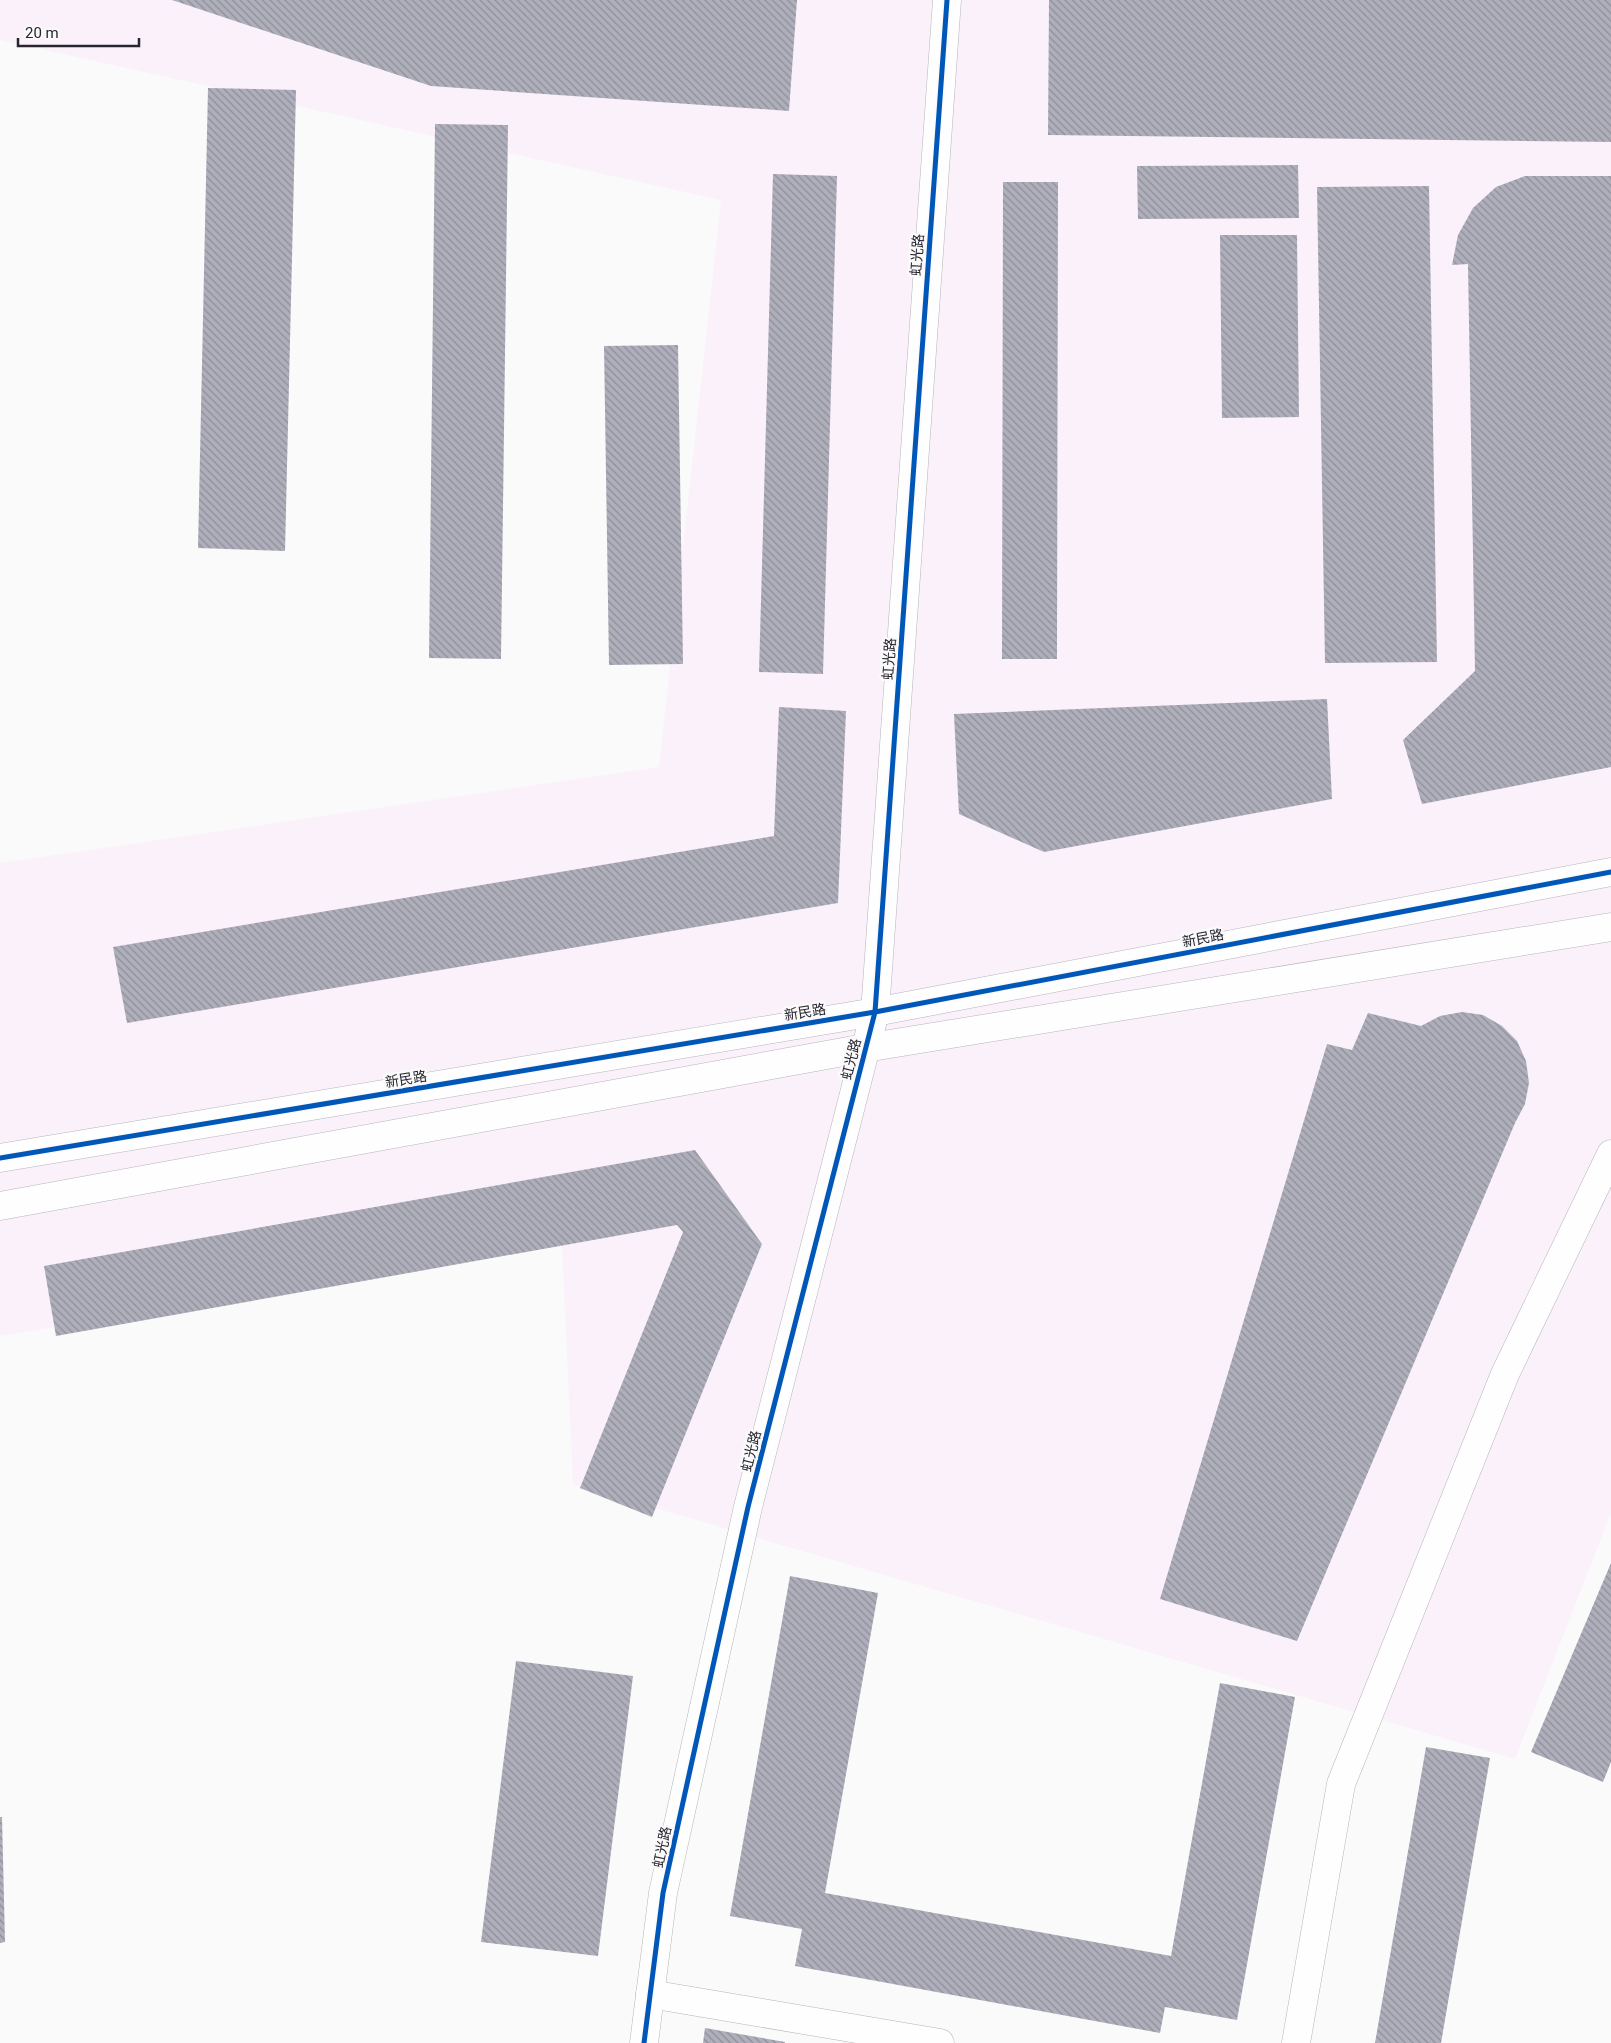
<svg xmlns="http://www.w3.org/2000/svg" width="1611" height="2043" font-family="Roboto,'Noto Sans SC',sans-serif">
<defs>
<pattern id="building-back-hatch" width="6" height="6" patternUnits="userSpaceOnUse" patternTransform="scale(1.25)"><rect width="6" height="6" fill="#afafbc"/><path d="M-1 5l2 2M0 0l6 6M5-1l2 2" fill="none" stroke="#8e8e99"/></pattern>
</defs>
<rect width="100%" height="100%" fill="#fafafa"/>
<path fill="#fbf1fb" d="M0,0H1611V1513L1515,1759L573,1484L562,1246L0,1336V863L659,767L721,200L0,40Z"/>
<g fill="url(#building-back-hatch)">
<path d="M172,0H797L789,111L431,86Z"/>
<path d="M1049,0H1611V142L1048,135Z"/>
<path d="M208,88L296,90L285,551L198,548Z"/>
<path d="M435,124L508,125L501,659L429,658Z"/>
<path d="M1298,165L1299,218L1138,219L1137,166Z"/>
<path d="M773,174L837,176L823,674L759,672Z"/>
<path d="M1525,176H1611V767L1422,804L1403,740L1475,671L1468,264L1452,265L1458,235L1473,208L1496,187Z"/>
<path d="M1003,182H1058L1057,659H1002Z"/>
<path d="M1429,186L1437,662L1325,663L1317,187Z"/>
<path d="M1220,235H1297L1299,417L1222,418Z"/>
<path d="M678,345L683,664L609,665L604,346Z"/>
<path d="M1327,699L1332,799L1044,852L959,814L954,714Z"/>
<path d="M779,707L846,711L838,903L127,1023L113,947L774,836Z"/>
<path d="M1462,1012L1483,1015L1502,1026L1517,1041L1526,1061L1529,1083L1525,1104L1515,1123L1297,1641L1160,1599L1327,1044L1352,1050L1368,1013L1421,1026L1440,1016Z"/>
<path d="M695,1150L762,1244L652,1517L580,1488L683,1232L677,1225L56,1336L44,1266Z"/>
<path d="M1611,1563V1762L1603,1782L1531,1752Z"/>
<path d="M790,1576L878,1593L825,1893L1171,1956L1220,1683L1295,1697L1237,2020L1165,2007L1160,2033L795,1966L802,1929L730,1916Z"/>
<path d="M516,1661L633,1676L598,1956L481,1942Z"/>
<path d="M1426,1747L1490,1758L1441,2043H1375Z"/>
<path d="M0,1817H2L5,1942L0,1943Z"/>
<path d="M705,2028L785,2042V2043H703Z"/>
</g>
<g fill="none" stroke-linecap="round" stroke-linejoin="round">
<defs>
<g id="minor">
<path d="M0,1158L875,1012L1611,872"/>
<path d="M0,1206L865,1048L1611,927"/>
<path d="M650,1994L940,2043"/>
<path d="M644,2043L663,1893L748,1507L875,1012L947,0"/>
<path d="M1296,2043L1341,1784L1505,1374L1611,1154"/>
</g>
</defs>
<use href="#minor" stroke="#b5b5ba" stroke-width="29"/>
<use href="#minor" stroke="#fefefe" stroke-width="28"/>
<defs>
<g id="cycleway">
<path d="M0,1158L875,1012L1611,872"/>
<path d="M644,2043L663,1893L748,1507L875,1012L947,0"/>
</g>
</defs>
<use href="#cycleway" stroke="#fafafa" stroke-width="8"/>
<use href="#cycleway" stroke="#0057b8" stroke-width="5"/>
</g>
<g text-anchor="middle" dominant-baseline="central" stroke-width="5" stroke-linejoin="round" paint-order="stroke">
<g font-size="14" fill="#272630" stroke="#fafafa">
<text transform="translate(917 255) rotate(-86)">虹光路</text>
<text transform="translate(889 659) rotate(-86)">虹光路</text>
<text transform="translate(1203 938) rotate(-11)">新民路</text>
<text transform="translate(805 1012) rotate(-9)">新民路</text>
<text transform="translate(851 1059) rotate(-76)">虹光路</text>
<text transform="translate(406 1079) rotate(-9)">新民路</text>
<text transform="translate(751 1451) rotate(-76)">虹光路</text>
<text transform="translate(662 1847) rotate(-78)">虹光路</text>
</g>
</g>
<path d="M18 38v8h121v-8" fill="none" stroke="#272630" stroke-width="2.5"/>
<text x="25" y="38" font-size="15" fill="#272630" stroke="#fafafa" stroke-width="4" paint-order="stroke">20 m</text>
</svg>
